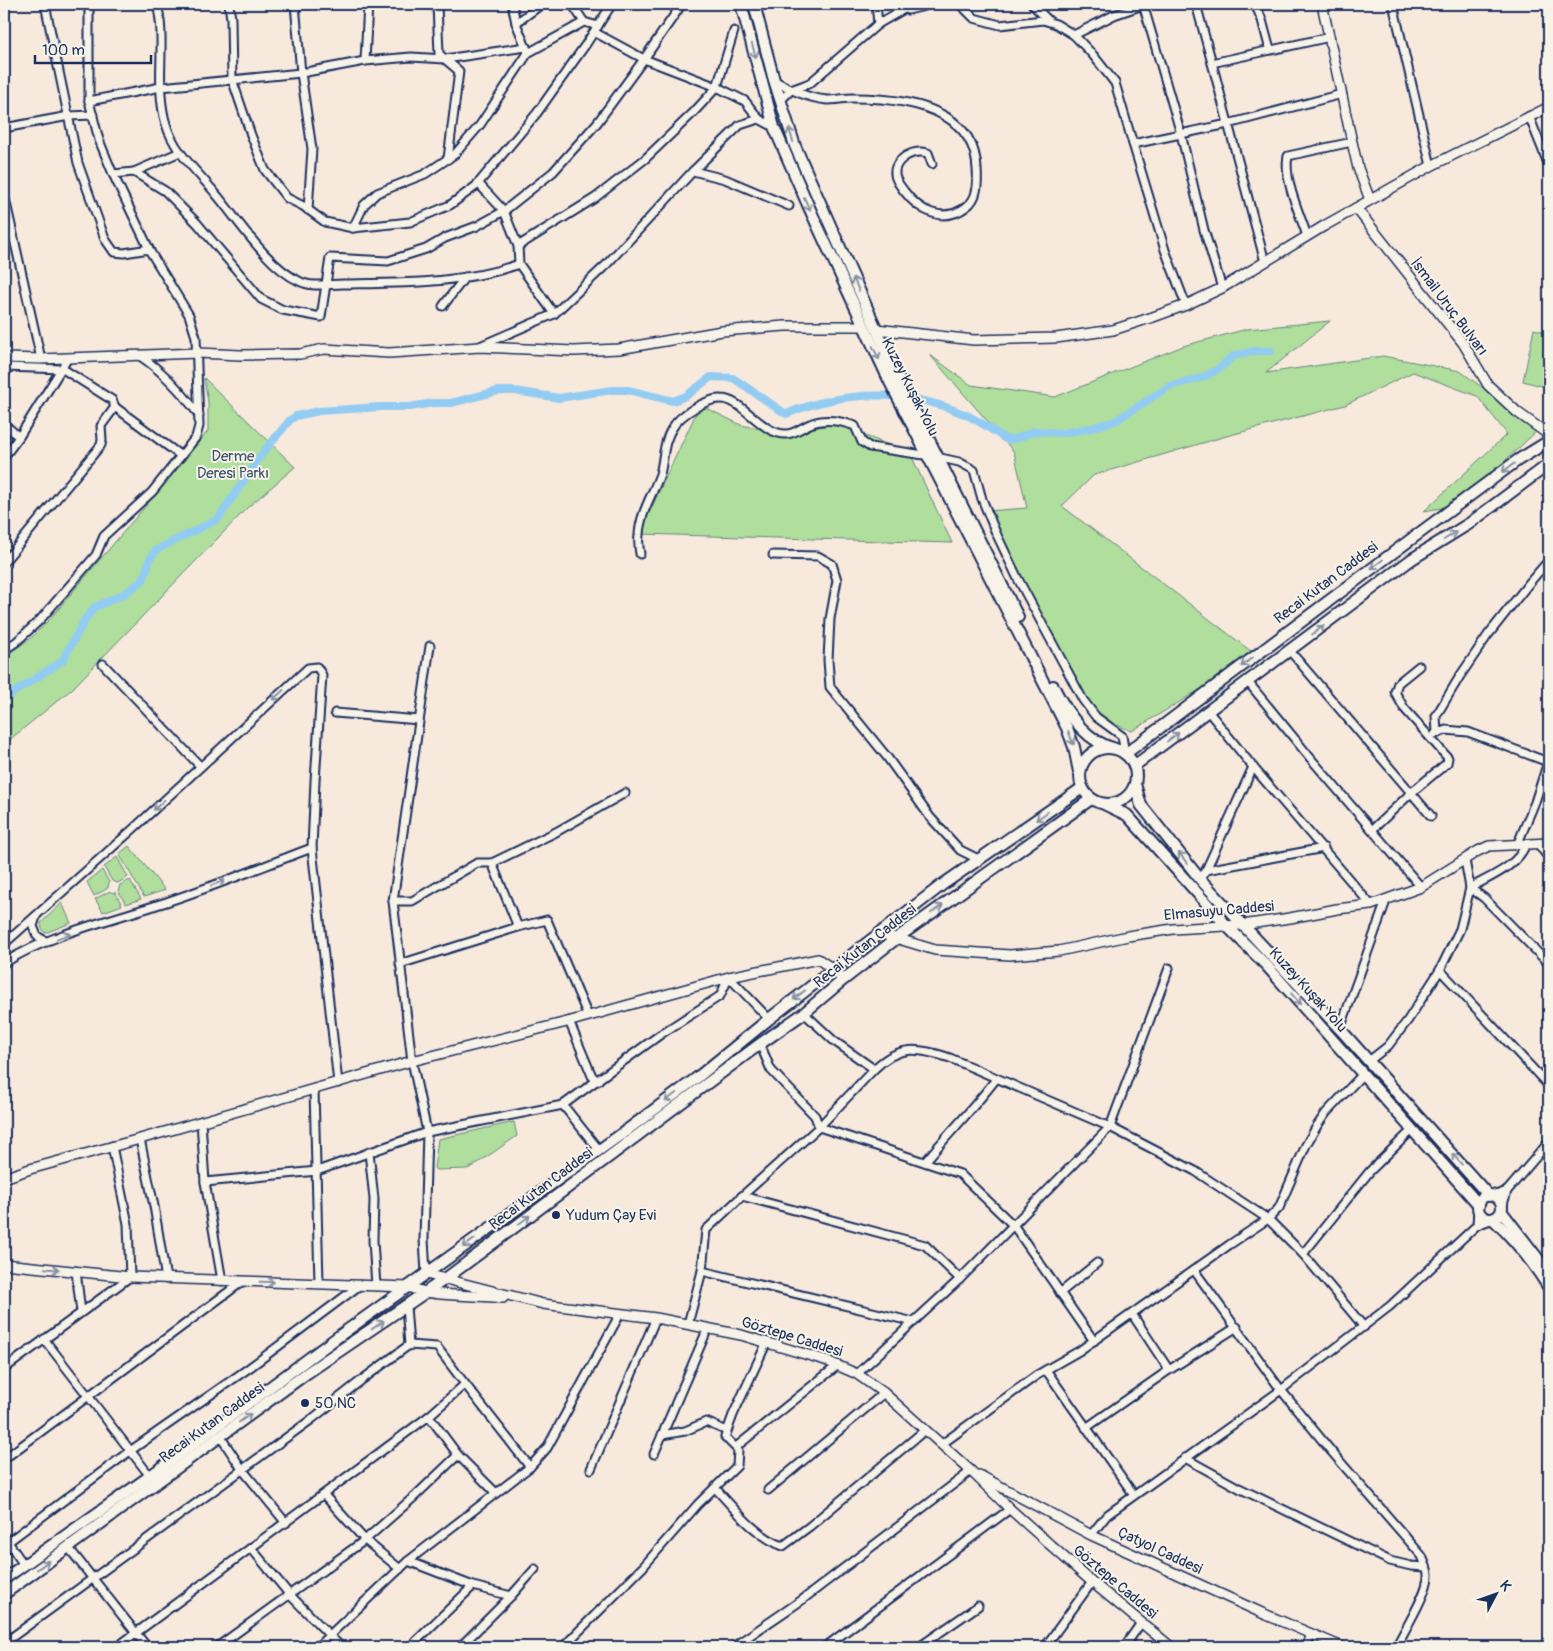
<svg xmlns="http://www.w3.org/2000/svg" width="1553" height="1651" font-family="Pangolin,sans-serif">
<rect width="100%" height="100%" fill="#f8e9dd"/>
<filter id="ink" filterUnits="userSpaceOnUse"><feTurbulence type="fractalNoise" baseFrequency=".02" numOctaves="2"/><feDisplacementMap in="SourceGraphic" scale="10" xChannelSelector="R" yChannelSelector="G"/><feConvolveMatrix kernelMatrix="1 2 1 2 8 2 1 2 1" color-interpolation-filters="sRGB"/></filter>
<g filter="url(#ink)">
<g fill="#afde9d" stroke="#65867e">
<path d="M1330,321L1266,373L1383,356L1460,371L1539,429L1458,505L1424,511L1507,434L1477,396L1413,372L1345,405L1223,437L1094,475L1062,506L1256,655L1132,731L1096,717L987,511L1027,508L1014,452L930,355L971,385L1055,397L1183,346L1247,329Z"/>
<path d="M1534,329L1549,333V388L1523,381Z"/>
<path d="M204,378L295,467L247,508L72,689L13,737L4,746V657L31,638L48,621L182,463L208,431V402Z"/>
<path d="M700,405L741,425L786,434L843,422L858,433L910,453L952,543L639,534Z"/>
<path d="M129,846L165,890L144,897L119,854Z"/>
<path d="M117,857L128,877L118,883L112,881L104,867Z"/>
<path d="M102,870L109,882L108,888L94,896L87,882Z"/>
<path d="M130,880L141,899L126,904L118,891L120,885Z"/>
<path d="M110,891L112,893L115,892L122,905L103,912L95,899Z"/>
<path d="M62,903L71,923L45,933L42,929L41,923Z"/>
<path d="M514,1122L517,1136L472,1167L467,1169L436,1170L434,1168L438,1139Z"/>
</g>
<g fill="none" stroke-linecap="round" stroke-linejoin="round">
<path stroke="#93ccf3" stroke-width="8" d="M4,699L62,661L86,618L95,607L124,594L143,580L150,559L156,550L218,519L261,455L290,420L296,416L319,411L380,407H410L433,403H451L498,391H515L559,398L612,390H628L673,401L686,396L711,377L733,378L786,414C845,390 905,389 964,414C979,420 993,431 1007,440L1018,438L1034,431L1063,433L1091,428L1115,421L1170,386L1204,377L1220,368L1233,356L1256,351H1271"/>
<defs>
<g id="minor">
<path d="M45,4L78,163L105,239L114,252L124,253L149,249"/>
<path d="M157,4C167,42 154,85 166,124C174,152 198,172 216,194C238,220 268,267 299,281C312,288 329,284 343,284C401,283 464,284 519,264"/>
<path d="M229,4L231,19L232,79L251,135L265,170L287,198L303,206L325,222L353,228L410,222L450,205L476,186L537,113L586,44L612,4"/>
<path d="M295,4L301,73L312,149L308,210"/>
<path d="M437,4L439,54L459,71L448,159"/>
<path d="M512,4L516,23"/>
<path d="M572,4L584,22"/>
<path d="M876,4L878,24"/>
<path d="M960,4L974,18L1000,25L1043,20L1056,24L1074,35L1114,15L1143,5"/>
<path d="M1032,4L1049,21"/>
<path d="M1143,4L1181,134L1204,230L1222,288"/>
<path d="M1196,4L1212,63"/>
<path d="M1255,4L1262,20L1270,50"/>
<path d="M1393,4L1431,166"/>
<path d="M908,10L934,4"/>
<path d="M594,32L644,59L717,87L745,101L759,119"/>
<path d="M1074,35L1093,55L1115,83L1133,144"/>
<path d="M527,50L516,23L542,4"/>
<path d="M365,61L368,4"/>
<path d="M774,80C791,90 807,98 827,100C836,100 844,98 853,98C902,98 974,106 977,169C978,183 978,199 966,207C943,224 919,211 904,191C901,187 895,180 895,174C894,166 900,160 906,156C913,152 920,151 928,153L932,164"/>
<path d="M89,101L161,87L301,73L365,61L411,57L445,59L526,47"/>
<path d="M780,101L791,90L810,83L878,24L913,4"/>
<path d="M1529,116L1549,166"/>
<path d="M4,128L69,116L93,115"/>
<path d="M693,171L725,179L789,206"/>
<path d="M134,172L180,152"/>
<path d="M113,174L134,172L165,191L197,223L261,299L283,310L321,317L330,258L388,261L426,249L445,238L477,226L504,211L553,172L597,123L644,59L682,4"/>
<path d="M478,183L504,211L518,246L519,264L554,314"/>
<path d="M4,194L41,359"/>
<path d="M353,228L364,205L377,193L425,174L455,154L480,125L528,53L584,22L598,26"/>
<path d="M1307,236C1300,214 1283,179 1288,156L1352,142"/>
<path d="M518,246L595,198L645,159L693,113L717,87L734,31"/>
<path d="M1265,262L1212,63L1330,37"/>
<path d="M1186,305L1165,250L1133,144L1228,124L1342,94"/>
<path d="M443,306L465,277"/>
<path d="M480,346L554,314L606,265L693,171L740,125L759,119L774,127"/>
<path d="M140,356C164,372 182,392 199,415"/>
<path d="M4,367L63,369L112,400L115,407"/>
<path d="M4,424L19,437"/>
<path d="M4,457L19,437L68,358"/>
<path d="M941,458L959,462L974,470L982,499L996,533L1018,579L1083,700L1096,717L1122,736L1125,754"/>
<path d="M640,554C639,548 638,541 639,535C640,513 653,494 660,474C664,459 663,441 673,427C680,415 707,398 721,399C743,399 761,434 786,434C795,434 802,427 810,424C824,418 841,421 855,426L862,442L870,447L924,455"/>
<path d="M773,555L818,556L832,564L837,580L830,619L828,660L830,687L887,757L930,817L960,850L980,860"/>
<path d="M4,562L101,445L102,440L101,426L115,407L181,456"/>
<path d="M4,650L16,642L40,620L96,555L104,536L152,492L196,437L199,426L196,337L189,315L151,253L113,174L99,140L89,101V4"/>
<path d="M1290,651L1431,816"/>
<path d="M103,664L200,766"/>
<path d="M1248,682L1312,760L1421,887"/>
<path d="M1208,711L1253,767L1371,905"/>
<path d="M335,713L419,720"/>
<path d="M1437,733L1436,716L1460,676L1488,635L1530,582L1549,560"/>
<path d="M1435,734L1446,730L1468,732L1548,762"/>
<path d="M1373,829L1411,793L1447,763L1448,758L1404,708L1395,692L1398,683L1419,666"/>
<path d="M1518,843L1535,802L1549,759"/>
<path d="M1538,844L1549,858"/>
<path d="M1465,860L1470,888L1484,898L1549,964"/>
<path d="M492,863L518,927L547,920L588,1016"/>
<path d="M1206,870L1324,848"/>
<path d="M1200,879L1206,870L1253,767"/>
<path d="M393,901H412L477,863H492L556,832L625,793"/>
<path d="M36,917L33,926L37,936L47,942"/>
<path d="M4,944L132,830L308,668L317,667L322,675L315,781L312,848L338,1083"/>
<path d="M4,963C53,932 117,919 172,900C220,884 266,865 312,848"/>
<path d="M400,964L518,927"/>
<path d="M1440,970L1549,1086"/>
<path d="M569,1021L592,1076L598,1081"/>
<path d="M1340,1029L1386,901"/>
<path d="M760,1044L771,1070L815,1116L819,1127L874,1069L834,1041L804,1013"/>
<path d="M1369,1061L1388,1046L1408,1020L1440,970L1460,929L1470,888C1491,876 1517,867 1526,844"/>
<path d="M874,1069C900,1044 918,1048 950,1058L1110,1127L1195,1171L1268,1219L1303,1254L1370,1171L1412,1130"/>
<path d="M314,1089L319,1283"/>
<path d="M563,1105L599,1150"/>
<path d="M201,1121L205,1182L222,1281"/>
<path d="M140,1139L154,1206L166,1279"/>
<path d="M369,1152L374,1199L373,1241L376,1286"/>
<path d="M925,1162C948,1134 974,1108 996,1079"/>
<path d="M205,1182L317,1171L427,1132L563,1105L661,1034L720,996L729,977L769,1019"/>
<path d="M742,1196L925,1245L960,1279"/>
<path d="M1493,1196L1507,1191"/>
<path d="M1502,1208L1507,1191L1549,1142"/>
<path d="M1477,1225L1478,1208"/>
<path d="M1303,1254L1364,1327"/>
<path d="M1194,1270L1281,1390L1331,1451L1422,1556C1424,1562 1428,1568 1428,1575C1429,1591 1404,1631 1396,1647"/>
<path d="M76,1271L81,1312"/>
<path d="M702,1271L914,1322"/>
<path d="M426,1274L424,1239L427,1132L412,1061L393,901L430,646"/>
<path d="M1060,1293L1097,1263"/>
<path d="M406,1306L409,1345"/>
<path d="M1132,1314L1169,1370"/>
<path d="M688,1324L702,1271L706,1230L742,1196L819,1127L960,1174L1014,1226L1094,1341"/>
<path d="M44,1339L150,1476"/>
<path d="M4,1369L130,1277L128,1224L112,1146"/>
<path d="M1046,1370L1134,1495"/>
<path d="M857,1374L960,1279L1110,1127L1169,968"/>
<path d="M465,1384L530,1467"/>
<path d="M429,1416L458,1455"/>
<path d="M1086,1428L1169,1370L1237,1327"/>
<path d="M662,1435L685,1431L706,1422L727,1431"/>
<path d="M220,1436L242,1469L286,1523"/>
<path d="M942,1444L1037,1375L1079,1351L1229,1245L1268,1219L1279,1208L1306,1145L1317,1126L1326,1113L1363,1074"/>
<path d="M736,1447L838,1365"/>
<path d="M654,1454L708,1328"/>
<path d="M1185,1458L1239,1488L1390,1561L1411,1566L1426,1567"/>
<path d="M4,1459L243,1281"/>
<path d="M591,1469L656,1318"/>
<path d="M715,1488C735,1509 755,1536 783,1546L810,1526L925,1430"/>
<path d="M768,1490L884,1393"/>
<path d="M324,1495L365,1540L400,1569"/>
<path d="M1091,1535L1107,1515L1281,1390L1390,1306L1477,1225L1493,1219"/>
<path d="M4,1536L24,1565"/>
<path d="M4,1545L130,1451L249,1368L360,1285"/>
<path d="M68,1547L147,1647"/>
<path d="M252,1549L289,1594L341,1647"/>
<path d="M408,1561L473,1586L511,1596L460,1647"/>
<path d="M511,1596L535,1569"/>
<path d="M4,1643L312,1419L363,1379L409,1345L437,1347L465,1384L429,1416L117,1647"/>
<path d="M217,1647L365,1540L414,1497L458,1455L496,1493"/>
<path d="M317,1647L408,1561L530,1467L547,1448L620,1314"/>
<path d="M410,1647L473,1586"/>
<path d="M563,1647L643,1567L698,1504L737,1466L738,1450L725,1437L733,1415L767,1342"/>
<path d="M733,1647L802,1600L971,1471"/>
<path d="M825,1647L1010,1509"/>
<path d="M919,1647L978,1606"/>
<path d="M1045,1647L1092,1582"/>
<path d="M1124,1647L1141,1623"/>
<path d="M1305,1647L1312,1634"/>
</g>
<g id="tertiary">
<path d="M1322,4L1352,142L1358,168L1370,200"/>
<path d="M1356,208L1463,343L1488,385L1517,412L1549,435"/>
<path d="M876,329L974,340L1056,338L1113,330L1153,317L1186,305L1222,288L1324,226L1431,166L1549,107"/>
<path d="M4,358L41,359L198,353L240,355L300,354L324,349L389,353L480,347L574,351L619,349L722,331L785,326H863"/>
<path d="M879,933L935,950L1010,955L1059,951L1128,936L1173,929L1242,925L1290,918L1337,909L1371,905L1421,887L1478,851L1489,846L1549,843"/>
<path d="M4,1178L30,1169L140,1139L412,1061L571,1021L729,977L818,959L833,969L843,980"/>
<path d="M4,1264L130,1277L408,1287C438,1298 471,1294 503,1298"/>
<path d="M426,1274L543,1304L656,1318L741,1335L825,1360L857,1374L884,1393L971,1471L1010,1509L1092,1582L1171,1647"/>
<path d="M979,1475L1091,1535L1262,1613L1342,1647"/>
</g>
<g id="secondary">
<path d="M741,4L774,127L808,205L889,380L1067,728L1074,747L1079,772"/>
<path d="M754,4L774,80L795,146L899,380L1018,617"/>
<path d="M1053,686C1065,710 1085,741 1113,748"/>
<circle cx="1108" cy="776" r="28"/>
<path d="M1125,754L1402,546L1518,460L1549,441"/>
<path d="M1134,766L1412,559L1470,523L1549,464"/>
<path d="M1135,784L1141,805L1200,879L1340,1029L1489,1196"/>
<path d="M1106,805L1127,815L1227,926L1267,966L1479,1205"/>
<circle cx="1490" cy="1207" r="12"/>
<path d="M1502,1212L1549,1273"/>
<path d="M1493,1219C1515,1240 1533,1262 1549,1288"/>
<path d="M4,1579L150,1476L339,1336L623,1133L698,1077L769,1019L942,885L1082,788"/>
<path d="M4,1594L307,1373L445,1279L760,1044L804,1013L843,980L897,938L1091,799"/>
</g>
</defs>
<use href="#minor" stroke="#1b2f5e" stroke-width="11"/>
<use href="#tertiary" stroke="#1b2f5e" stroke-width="12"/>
<use href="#secondary" stroke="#1b2f5e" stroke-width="14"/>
<use href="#minor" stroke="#f7f3e8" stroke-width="7"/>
<use href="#tertiary" stroke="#f7f3e8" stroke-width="9"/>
<use href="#secondary" stroke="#f7f3e8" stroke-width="10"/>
</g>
<defs><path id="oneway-shaft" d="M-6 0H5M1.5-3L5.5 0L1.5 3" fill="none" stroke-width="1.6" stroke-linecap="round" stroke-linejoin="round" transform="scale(1.25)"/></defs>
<g stroke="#8991a3">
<use href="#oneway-shaft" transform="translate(754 51) rotate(74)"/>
<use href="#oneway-shaft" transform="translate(791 135) rotate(-108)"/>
<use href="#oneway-shaft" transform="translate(807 204) rotate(66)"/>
<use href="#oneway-shaft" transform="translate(856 284) rotate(-114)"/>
<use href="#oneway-shaft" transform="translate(876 353) rotate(64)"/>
<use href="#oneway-shaft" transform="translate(1508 468) rotate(144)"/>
<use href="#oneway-shaft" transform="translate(1450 536) rotate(-32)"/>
<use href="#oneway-shaft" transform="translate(1377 564) rotate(143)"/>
<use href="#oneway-shaft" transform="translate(1318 630) rotate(-37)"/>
<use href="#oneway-shaft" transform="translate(1247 662) rotate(143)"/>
<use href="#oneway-shaft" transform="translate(278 695) rotate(138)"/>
<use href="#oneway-shaft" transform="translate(1173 737) rotate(-37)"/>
<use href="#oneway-shaft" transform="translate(1071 738) rotate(68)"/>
<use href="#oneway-shaft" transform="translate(159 805) rotate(137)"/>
<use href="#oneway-shaft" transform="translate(1042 816) rotate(145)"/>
<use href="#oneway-shaft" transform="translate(1183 858) rotate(-129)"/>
<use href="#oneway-shaft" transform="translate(218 883) rotate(-21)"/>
<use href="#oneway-shaft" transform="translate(937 909) rotate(-35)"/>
<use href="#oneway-shaft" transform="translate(64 936) rotate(-20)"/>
<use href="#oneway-shaft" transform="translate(799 995) rotate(142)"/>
<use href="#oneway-shaft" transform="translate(1296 999) rotate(49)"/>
<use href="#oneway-shaft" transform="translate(671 1097) rotate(143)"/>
<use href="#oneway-shaft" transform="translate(1457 1159) rotate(-132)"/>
<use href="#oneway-shaft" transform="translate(524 1220) rotate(-37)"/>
<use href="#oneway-shaft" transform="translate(469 1243) rotate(144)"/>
<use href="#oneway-shaft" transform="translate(52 1269) rotate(6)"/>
<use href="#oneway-shaft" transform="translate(267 1282) rotate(1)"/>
<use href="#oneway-shaft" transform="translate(378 1325) rotate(-34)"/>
<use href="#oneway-shaft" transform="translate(245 1418) rotate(-36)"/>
<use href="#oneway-shaft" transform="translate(43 1565) rotate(-36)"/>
</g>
</g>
<g fill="#1b2f5e" stroke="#f7f3e8" stroke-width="2">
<circle cx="556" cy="1215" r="5"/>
<circle cx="305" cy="1403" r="5"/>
</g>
<g text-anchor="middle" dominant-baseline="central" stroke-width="4" stroke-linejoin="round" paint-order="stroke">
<g font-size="15" fill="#1b2f5e" stroke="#f7f3e8">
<text transform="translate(1449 307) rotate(53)">İsmail Uruç Bulvarı</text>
<text transform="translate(910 387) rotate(63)">Kuzey Kuşak Yolu</text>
<text transform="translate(1326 583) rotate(-37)">Recai Kutan Caddesi</text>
<text transform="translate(1219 911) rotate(-5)">Elmasuyu Caddesi</text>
<text transform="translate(865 946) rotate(-38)">Recai Kutan Caddesi</text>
<text transform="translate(1308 990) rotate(48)">Kuzey Kuşak Yolu</text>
<text transform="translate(541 1189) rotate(-37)">Recai Kutan Caddesi</text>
<text transform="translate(792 1337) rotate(17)">Göztepe Caddesi</text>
<text transform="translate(212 1423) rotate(-36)">Recai Kutan Caddesi</text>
<text transform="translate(1160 1551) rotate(25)">Çatyol Caddesi</text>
<text transform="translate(1115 1582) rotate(40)">Göztepe Caddesi</text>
</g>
<g font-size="15" fill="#39526b" stroke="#f7f3e8">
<text x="233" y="456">Derme<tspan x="233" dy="17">Deresi Parkı</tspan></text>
</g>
<g font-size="15" fill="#1b2f5e" stroke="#f7f3e8" text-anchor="start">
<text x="566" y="1215">Yudum Çay Evi</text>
<text x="315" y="1403">50 NC</text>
</g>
</g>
<rect width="1553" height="1651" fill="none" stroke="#f7f3e8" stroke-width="20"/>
<rect x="10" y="10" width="1533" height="1631" fill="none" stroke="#1b2f5e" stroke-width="2" filter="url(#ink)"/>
<g transform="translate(1496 1594) rotate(49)" stroke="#f7f3e8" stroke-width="4" paint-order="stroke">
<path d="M0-4L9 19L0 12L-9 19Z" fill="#1b2f5e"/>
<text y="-8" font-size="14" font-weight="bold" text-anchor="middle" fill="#1b2f5e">K</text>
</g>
<path d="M35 55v8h116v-8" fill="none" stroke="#1b2f5e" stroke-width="2.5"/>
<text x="42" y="55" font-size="15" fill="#1b2f5e" stroke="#f7f3e8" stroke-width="4" paint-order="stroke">100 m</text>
</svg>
